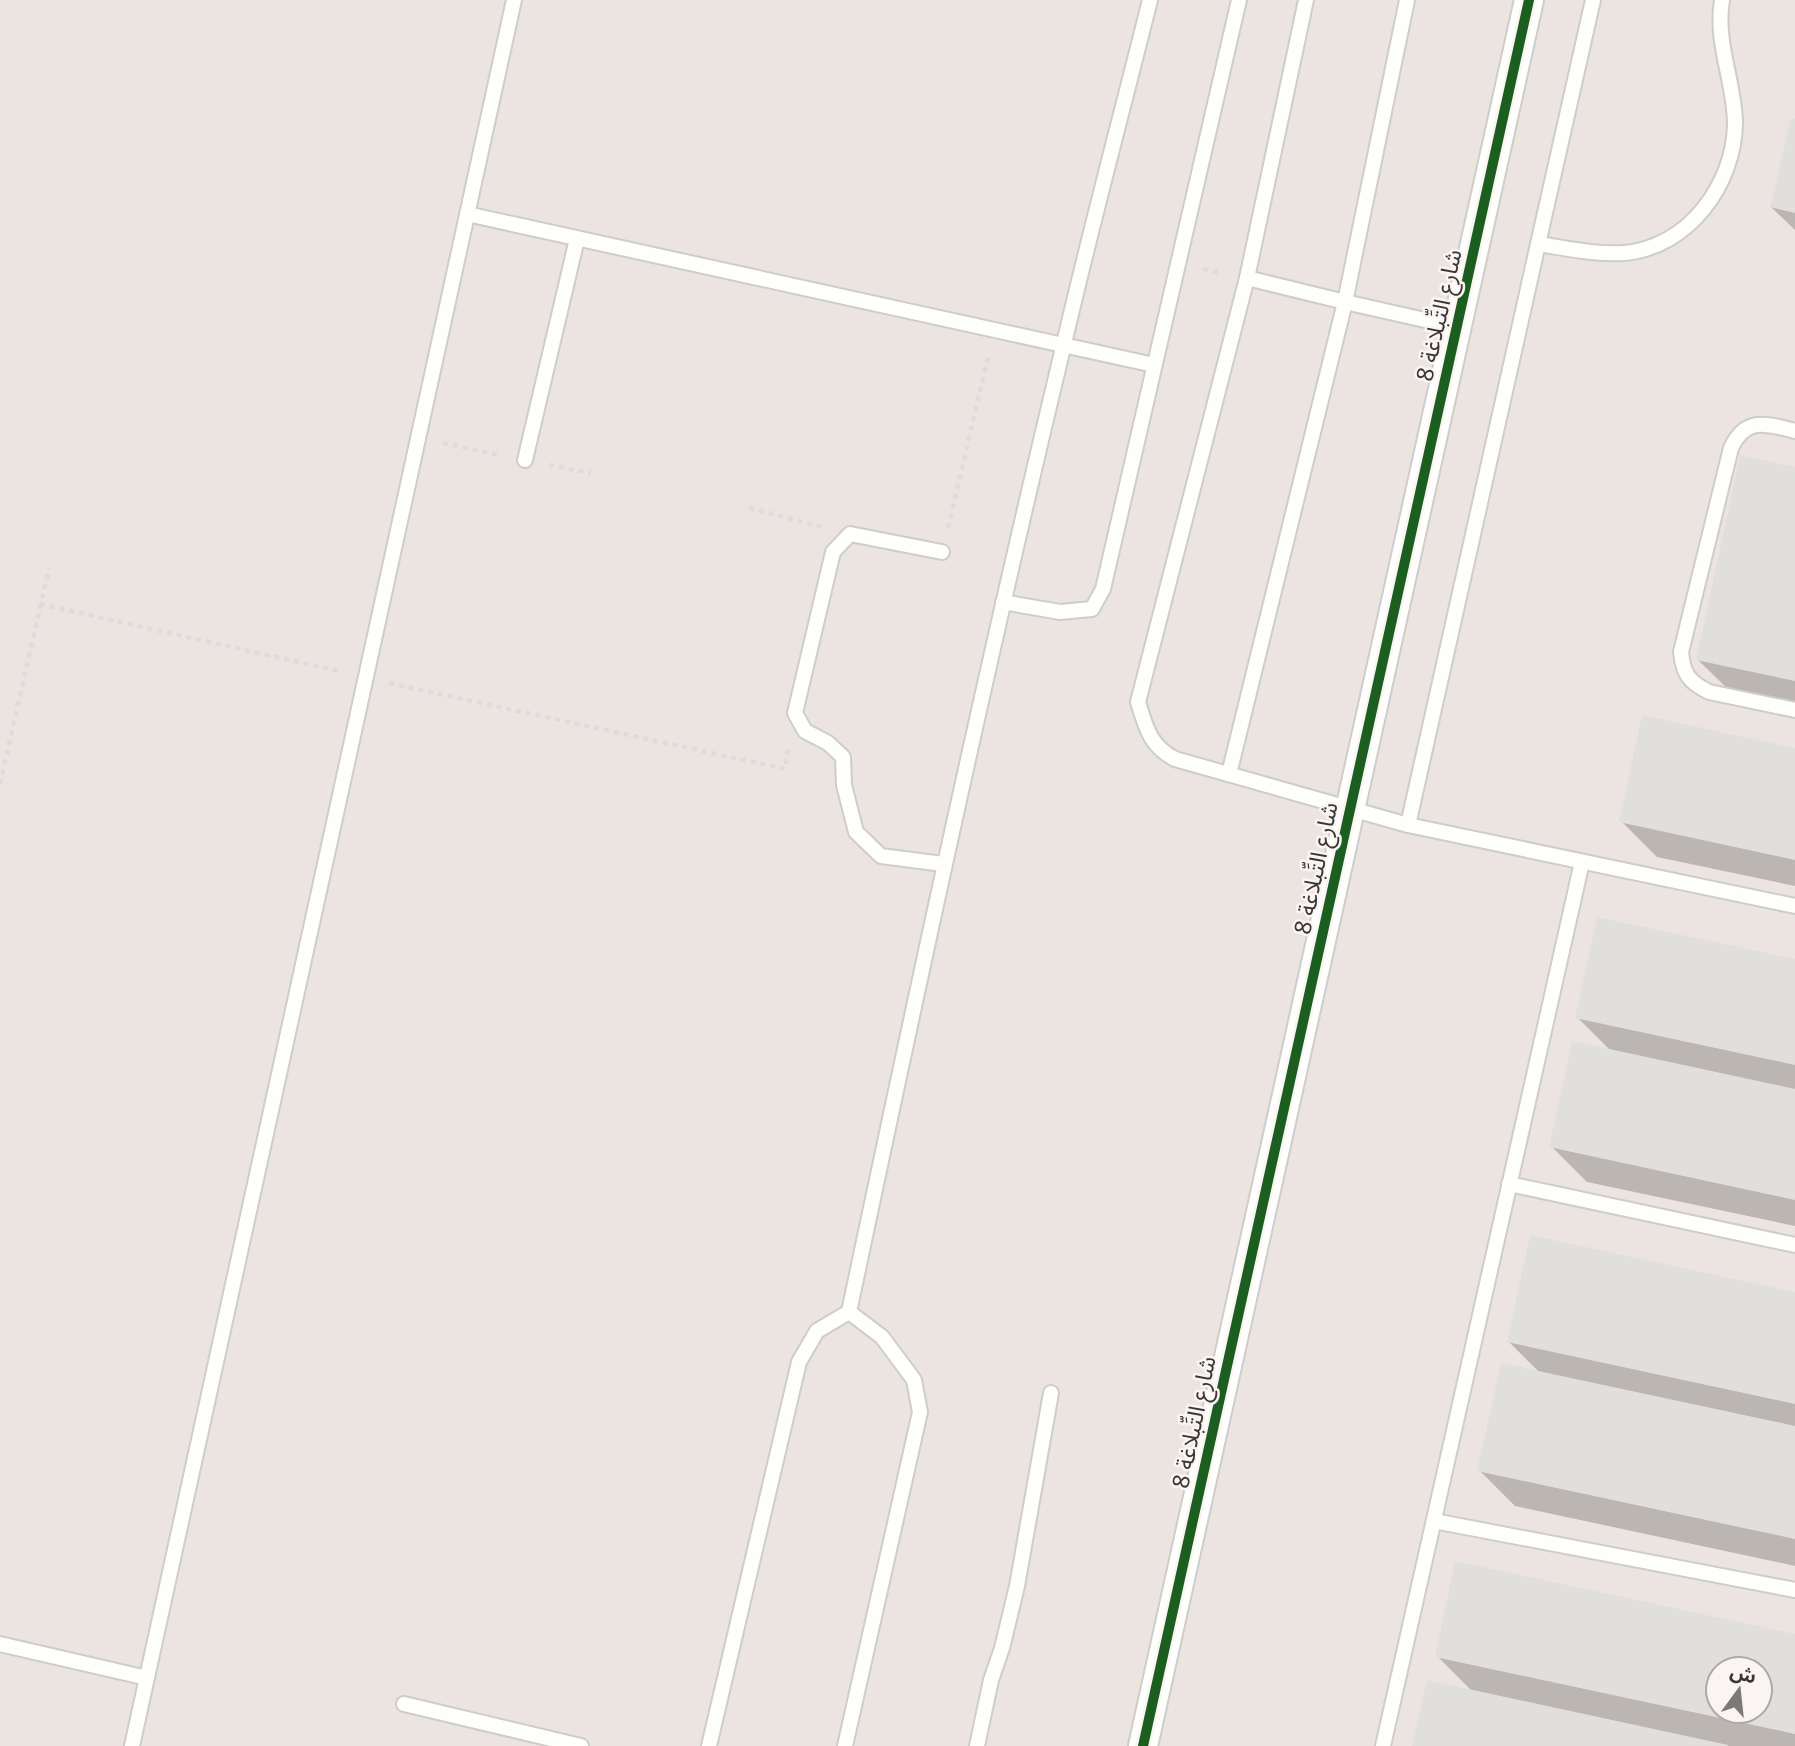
<svg xmlns="http://www.w3.org/2000/svg" width="1795" height="1746" font-family="'Noto Sans','Noto Sans Arabic',sans-serif">
<rect width="100%" height="100%" fill="#f9f6f4"/>
<path fill="#ece4e0" fill-rule="evenodd" d="M0,0H1795V1746H0ZM1718,1669H1760V1711H1718Z"/>
<g fill="#0003" fill-rule="evenodd">
<path d="M1795,120V230L1771,207Z"/>
<path d="M1795,469V708L1734,695L1698,660Z"/>
<path d="M1795,750V886L1657,857L1621,821Z"/>
<path d="M1795,961V1226L1587,1182L1551,1146L1612,1052L1577,1017Z"/>
<path d="M1795,1294V1566L1515,1506L1479,1470L1540,1373L1509,1342Z"/>
<path d="M1795,1636V1746H1414L1473,1692L1437,1656ZM1718,1669H1760V1711H1718Z"/>
</g>
<g fill="#e1dfde" fill-rule="evenodd">
<path d="M1791,118L1795,119V213L1770,207Z"/>
<path d="M1740,455L1795,467V681L1696,660Z"/>
<path d="M1642,715L1795,748V860L1619,822Z"/>
<path d="M1597,917L1795,959V1065L1575,1018Z"/>
<path d="M1572,1041L1795,1089V1200L1549,1147Z"/>
<path d="M1530,1235L1795,1292V1404L1507,1342Z"/>
<path d="M1501,1363L1795,1426V1539L1477,1471Z"/>
<path d="M1455,1561L1795,1634V1734L1435,1657ZM1718,1669H1760V1711H1718Z"/>
<path d="M1427,1680L1728,1745V1746H1412Z"/>
</g>
<g fill="none" stroke-linecap="round" stroke-linejoin="round">
<defs>
<g id="service">
<path d="M1306,0L1247,278L1138,702C1146,728 1150,746 1175,759L1408,825L1795,906"/>
<path d="M1593,0L1538,244C1566,248 1595,255 1624,253C1688,248 1735,184 1735,122C1734,80 1715,43 1722,0"/>
<path d="M467,214L1154,365"/>
<path d="M1247,278L1345,302L1456,327"/>
<path d="M1795,431C1767,424 1746,416 1731,448L1681,652C1683,674 1689,682 1709,692L1795,710"/>
<path d="M525,460L577,239"/>
<path d="M942,552L850,534L833,552L795,713L805,731L828,743L843,757L844,785L856,832L881,856L943,864"/>
<path d="M1003,602L1060,612L1092,609L1103,589L1239,0"/>
<path d="M1229,774L1345,302L1407,0"/>
<path d="M1408,825L1538,244"/>
<path d="M1509,1184L1795,1245"/>
<path d="M1434,1521L1795,1590"/>
<path d="M0,1644L147,1678"/>
<path d="M404,1704L581,1746"/>
<path d="M132,1746L514,0"/>
<path d="M709,1746L799,1362L817,1331L849,1312"/>
<path d="M845,1746L920,1412L914,1380L882,1337L849,1312C917,990 986,668 1063,348C1090,231 1121,116 1150,0"/>
<path d="M977,1746L991,1680L1002,1648L1017,1586L1051,1393"/>
<path d="M1383,1746L1582,862"/>
</g>
<path id="minor" d="M1143,1746L1529,0"/>
</defs>
<use href="#service" stroke="#cfcdcb" stroke-width="18"/>
<use href="#minor" stroke="#cfcdcb" stroke-width="32"/>
<g stroke="#dddcdc" stroke-width="4.5" stroke-dasharray="5 5" stroke-linecap="butt">
<path d="M1203,269L1221,273"/>
<path d="M443,443L500,455"/>
<path d="M549,465L591,473"/>
<path d="M749,508L822,527"/>
<path d="M948,528L989,353"/>
<path d="M40,604L343,672"/>
<path d="M389,683L785,769L788,749"/>
<path d="M0,784L49,568"/>
</g>
<use href="#service" stroke="#fefefd" stroke-width="14"/>
<use href="#minor" stroke="#fefefd" stroke-width="28"/>
<defs>
<path id="cycleway" d="M1143,1746L1529,0"/>
</defs>
<use href="#cycleway" stroke="#faf5f3" stroke-width="15"/>
<use href="#cycleway" stroke="#1b5e20" stroke-width="10"/>
</g>
<g text-anchor="middle" dominant-baseline="central" stroke-width="5" stroke-linejoin="round" paint-order="stroke">
<g font-size="23" fill="#393736" stroke="#faf5f3">
<text transform="translate(1438 315) rotate(-77)">شارع التِّبلاغة 8</text>
<text transform="translate(1315 868) rotate(-78)">شارع التِّبلاغة 8</text>
<text transform="translate(1193 1422) rotate(-78)">شارع التِّبلاغة 8</text>
</g>
</g>
<g transform="translate(1739 1690) rotate(15)"><circle r="33" fill="#faf5f3" stroke="#ada9a7" stroke-width="2"/>
<path d="M0-5L12 26L0 18L-12 26Z" fill="#7c7a78"/>
<text y="-10" font-size="19" font-weight="bold" text-anchor="middle" fill="#393736">ش</text>
</g>
</svg>
